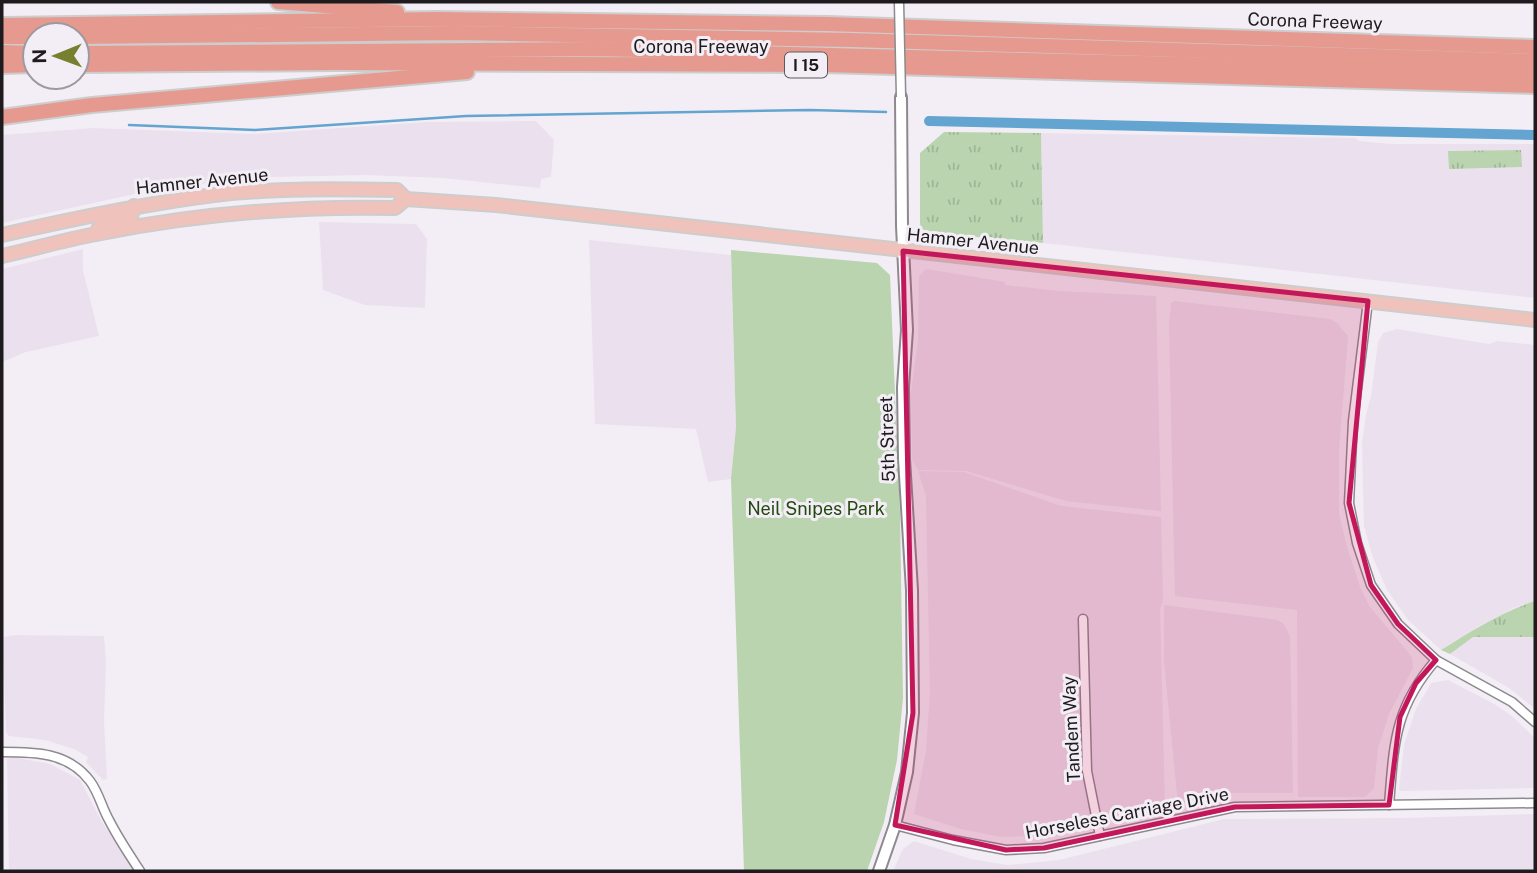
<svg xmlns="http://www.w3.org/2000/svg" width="1537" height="873" font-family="'Public Sans',sans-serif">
<defs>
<pattern id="grass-tufts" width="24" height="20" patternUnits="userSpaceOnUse" patternTransform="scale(1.75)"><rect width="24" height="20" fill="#b9d4ae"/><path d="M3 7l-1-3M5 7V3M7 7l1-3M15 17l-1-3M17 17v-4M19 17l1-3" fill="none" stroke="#9fb595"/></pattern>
</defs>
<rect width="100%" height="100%" fill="#f3eef5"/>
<g fill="#ebe1ee">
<path d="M536,121L554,140L551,177L541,179L540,188L442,178L364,175L233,178L182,188L176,186L158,189L2,223V135L93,128L254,134L427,122Z"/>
<path d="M1041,133L1355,138L1360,141L1392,144H1535V298L1043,243Z"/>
<path d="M319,222L416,224L427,239L425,308L365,305L323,290Z"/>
<path d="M589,240L731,255L736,427L731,479L708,482L696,429L595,424Z"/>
<path d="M83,249V270L99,336L26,352L2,362V269Z"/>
<path d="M926,269L1005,282V285L1060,291L1156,296L1161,511L1066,501L966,471L918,470L912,459L911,391L918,341L919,276Z"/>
<path d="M1174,301L1330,319L1337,323L1348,336L1339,450V514L1347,547L1360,587L1370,607L1412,657L1413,668L1389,714L1378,748L1374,788L1365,797H1298L1297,610L1175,596L1169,325L1171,303Z"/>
<path d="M1397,329L1489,344L1497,341L1535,345V601L1514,608L1481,625L1441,650L1408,620L1387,590L1373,558L1364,526L1362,444L1366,414L1371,396L1378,342L1383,333Z"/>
<path d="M918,471L964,472L1061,506L1161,517L1163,599L1160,610L1165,808L1035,836L1001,837L961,829L914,814L926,751L930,693L926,496Z"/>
<path d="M1164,605L1277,620L1284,624L1290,636L1293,793H1223L1178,804L1164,662Z"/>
<path d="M15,635L104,636L106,662L104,720L107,779L103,780L86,762L88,757L74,749L45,740L9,736L6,732L3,643L4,637Z"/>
<path d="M1472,637H1535V709L1509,688L1450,654Z"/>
<path d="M1448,680L1496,705L1513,717L1535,738V788L1401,791L1399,789L1404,744L1416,709L1431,683Z"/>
<path d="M13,757L50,764L80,780L102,822L134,871H9L7,759Z"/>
<path d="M1535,814V871H893L903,849L914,841L971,859L1008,865L1059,860L1224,819L1403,818Z"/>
</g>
<g fill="url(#grass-tufts)">
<path d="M944,132L1041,133L1043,243L931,233L922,229L920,224V153Z"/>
<path d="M1521,150L1522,167L1449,169L1448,151Z"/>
<path d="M1535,601V637H1473L1450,654L1441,650C1471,631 1501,612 1535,601Z"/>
</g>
<path fill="#b9d4ae" d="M731,250L877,263L890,275L900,513L903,698L897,760L884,822L867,871H744L731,479L736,427Z"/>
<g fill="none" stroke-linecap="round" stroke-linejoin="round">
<path stroke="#63a5d0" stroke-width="2.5" d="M129,125L255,130L466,116L810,110L886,112"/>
<path stroke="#63a5d0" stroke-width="10" d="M929,121L1535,135"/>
<defs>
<g id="street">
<path d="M1368,301L1353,421L1349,503L1357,543L1371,585L1398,624L1436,660L1512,702L1535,722"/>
<path d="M1083,619L1087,771L1100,836"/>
<path d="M2,752C35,752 68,752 90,781C99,793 102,808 109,820C118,838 129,854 140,871"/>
<path d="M1389,805C1394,744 1394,708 1436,660"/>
<path d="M895,825L953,840L1006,850L1044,848L1235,807L1535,803"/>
</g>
<path id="secondary" d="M879,871L895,825L907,772L913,713L912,590L904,459L903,387L907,330L902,226L901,97"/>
<g id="primary">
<path d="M96,234L100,225L131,217L134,206"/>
<path d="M2,235C72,219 142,204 214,195C274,188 336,189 397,190L406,199"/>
<path d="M2,256C33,249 64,240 96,234C194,214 296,206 395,208L406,199L496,205L1535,320"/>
</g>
<g id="highway">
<path d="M278,2L397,12"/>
<path d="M2,25L437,19L827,24L1535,47"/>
<path d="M2,37H35"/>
<path d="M77,37L456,33L851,40L1535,61"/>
<path d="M2,52L35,53"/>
<path d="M77,53L598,49L1535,73"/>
<path d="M77,65L336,63L826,65L1535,86"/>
<path d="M2,66L35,65"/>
<path d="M2,117L92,105L467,72"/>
</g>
</defs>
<use href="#street" stroke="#8d898f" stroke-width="11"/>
<use href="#secondary" stroke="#8d898f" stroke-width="14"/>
<use href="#primary" stroke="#cdcdcd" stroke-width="16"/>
<use href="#highway" stroke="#cdcdcd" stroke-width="18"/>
<use href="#street" stroke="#fff" stroke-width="8"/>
<use href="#secondary" stroke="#fff" stroke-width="10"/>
<use href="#primary" stroke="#f0c2bc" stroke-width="12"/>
<use href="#highway" stroke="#e69a8f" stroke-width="14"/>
<defs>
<path id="street-bridge" d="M899,2L901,97"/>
</defs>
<use href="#street-bridge" stroke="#8d898f" stroke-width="11" stroke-linecap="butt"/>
<use href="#street-bridge" stroke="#fff" stroke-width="8"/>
</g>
<path fill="#c2185b" fill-opacity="0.2" stroke="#c2185b" stroke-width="5" stroke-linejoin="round" d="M903,251L1368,301L1349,503L1371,585L1398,624L1436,660L1416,683L1400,717L1389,805L1235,807L1044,848L1006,850L895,825L913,713Z"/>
<g text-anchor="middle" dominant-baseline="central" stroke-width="6" stroke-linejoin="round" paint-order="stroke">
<rect fill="#f3eef5" stroke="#5d5a5e" stroke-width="2" x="785" y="52.5" width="42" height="25" rx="5"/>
<g font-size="16" font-weight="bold" fill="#1d1b1d">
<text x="806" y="65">I 15</text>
</g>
<g font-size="18" fill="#1d1b1d" stroke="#f3eef5">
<text transform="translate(1315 21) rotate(2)">Corona Freeway</text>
<text x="701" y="46">Corona Freeway</text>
<text transform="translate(202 181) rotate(-6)">Hamner Avenue</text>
<text transform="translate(973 241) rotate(6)">Hamner Avenue</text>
<text transform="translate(887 439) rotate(-92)">5th Street</text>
<text transform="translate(1071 729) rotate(-93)">Tandem Way</text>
<text transform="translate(1127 813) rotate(-11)">Horseless Carriage Drive</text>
</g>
<g font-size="18" fill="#234a0e" stroke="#f3eef5">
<text x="816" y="508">Neil Snipes Park</text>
</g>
</g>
<rect width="1537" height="873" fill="none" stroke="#1d1b1d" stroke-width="7"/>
<g transform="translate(56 56) rotate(269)"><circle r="33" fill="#f3eef5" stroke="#9d9a9f" stroke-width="2"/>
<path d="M0-5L12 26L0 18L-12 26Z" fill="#75812e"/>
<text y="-10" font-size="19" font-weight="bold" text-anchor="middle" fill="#1d1b1d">N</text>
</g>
</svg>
